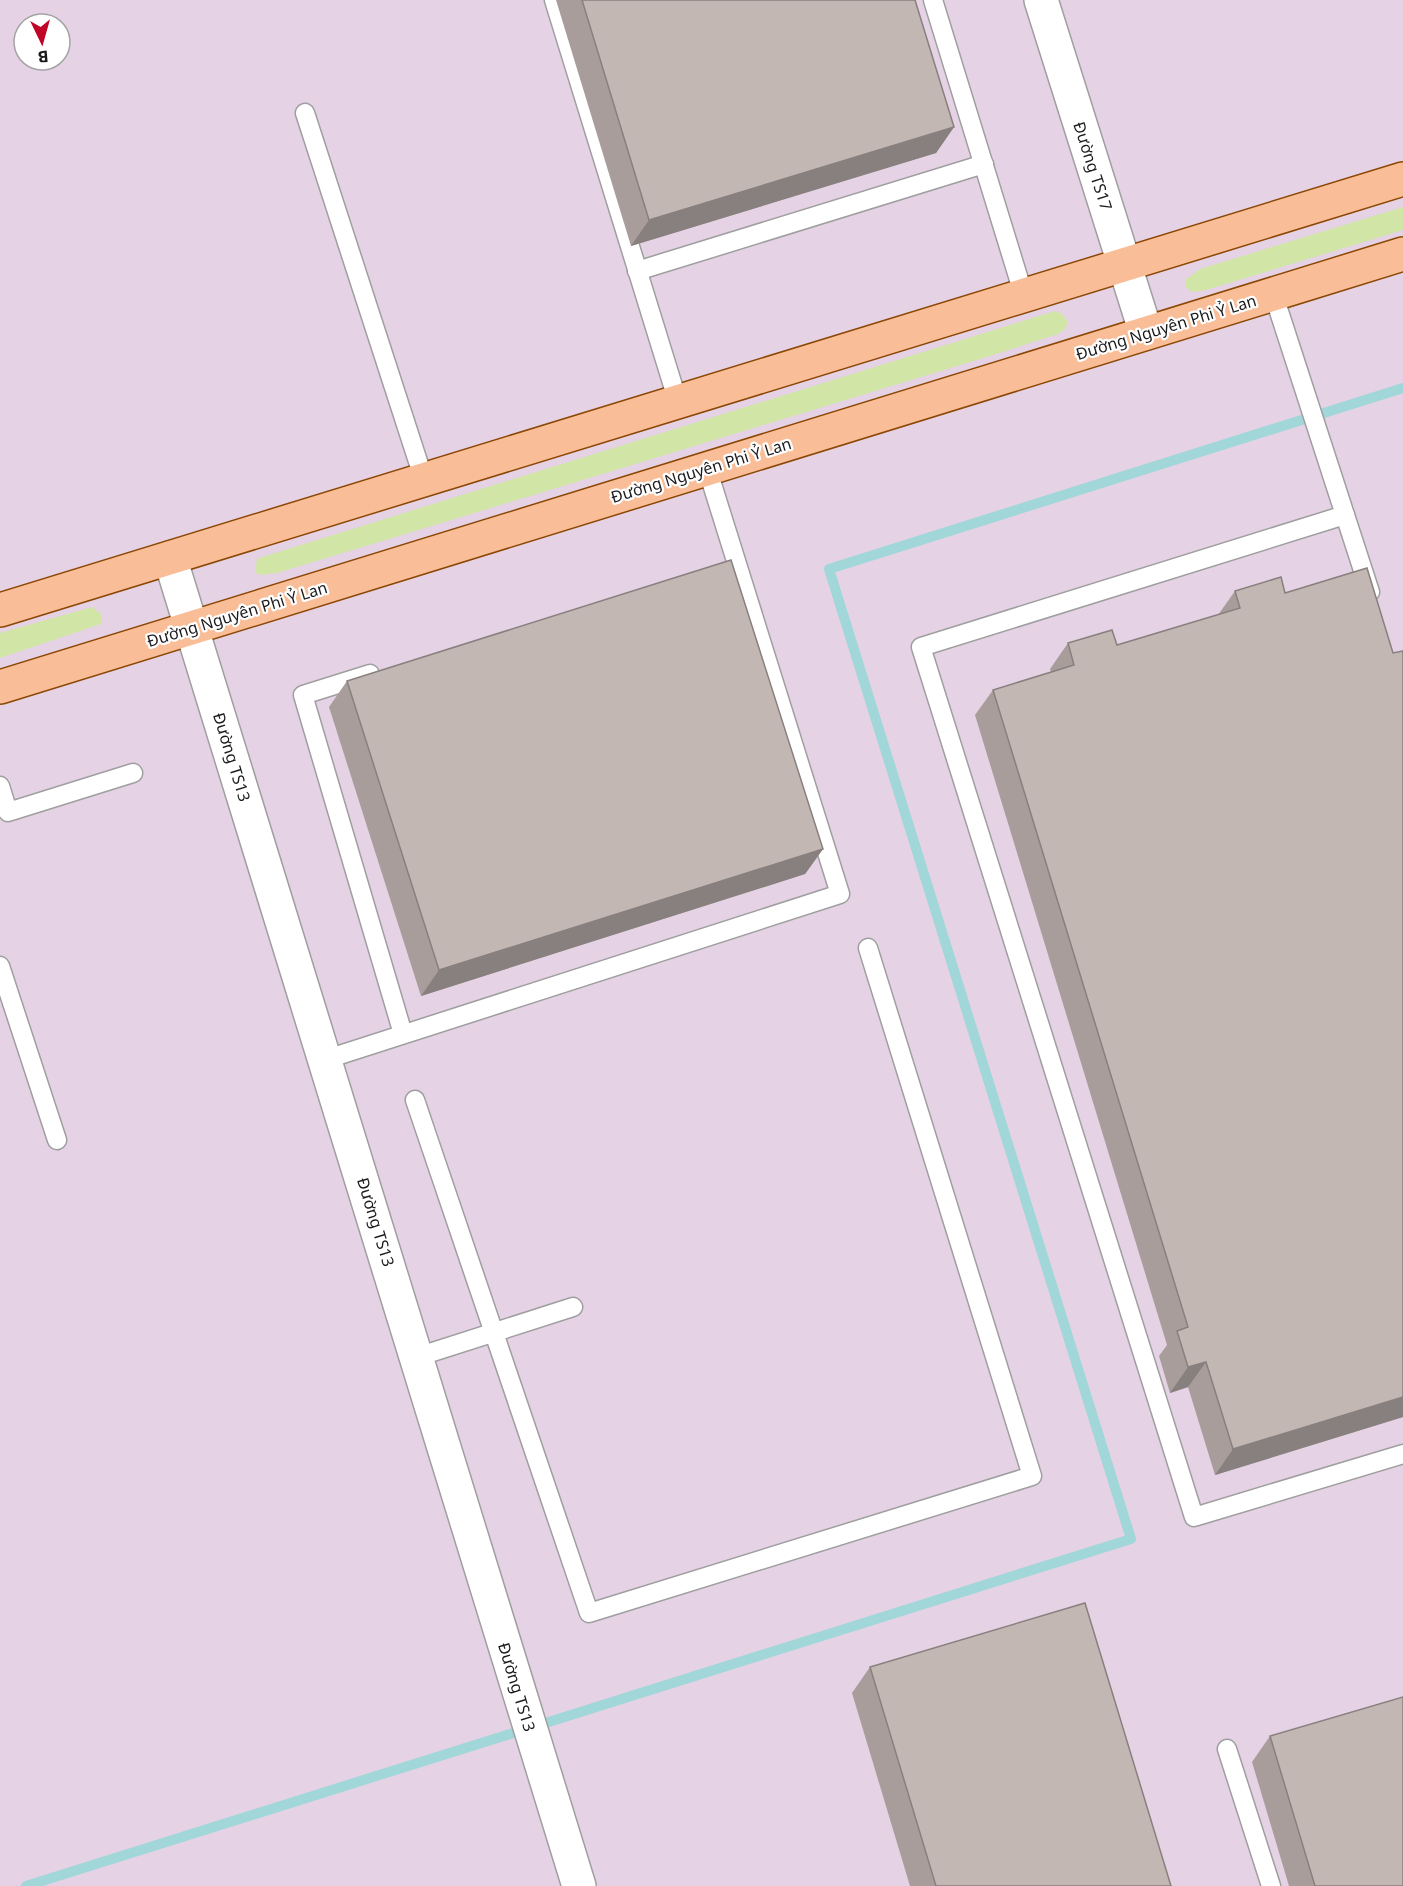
<svg xmlns="http://www.w3.org/2000/svg" width="1403" height="1886" font-family="'Noto Sans',sans-serif">
<rect width="100%" height="100%" fill="#ece6e0"/>
<path fill="#e5d2e5" fill-rule="evenodd" d="M0,0H1403V1886H0ZM24,24H60V60H24Z"/>
<g fill="#d1e6a6">
<path d="M1403,207V230L1206,290L1192,292L1186,287L1185,280L1200,269Z"/>
<path d="M1055,311L1062,314L1068,322L1065,329L1058,334L990,356L277,573L260,575L255,572L257,559L262,557Z"/>
<path d="M92,607L101,614V624L0,658V633Z"/>
</g>
<g fill="none" stroke-linecap="round" stroke-linejoin="round">
<path stroke="#a1d7d9" stroke-width="10" d="M26,1886L1131,1539L829,569L1403,388"/>
<defs>
<g id="lane">
<path d="M554,0L678,402"/>
<path d="M933,0L1024,296"/>
<path d="M305,113L424,480"/>
<path d="M637,271L984,164"/>
<path d="M1273,293L1370,592"/>
<path d="M1345,515L921,647L1194,1517L1403,1454"/>
<path d="M370,674L303,695L403,1034"/>
<path d="M0,786L8,812L133,773"/>
<path d="M0,966L57,1140"/>
<path d="M327,1059L840,894L707,468"/>
<path d="M415,1100L589,1613L1032,1476L868,948"/>
<path d="M417,1357L573,1307"/>
<path d="M1227,1749L1271,1886"/>
</g>
<g id="street">
<path d="M1041,0L1146,333"/>
<path d="M170,558L579,1886"/>
</g>
<g id="primary">
<path d="M0,610L1403,179"/>
<path d="M0,687L1403,254"/>
</g>
</defs>
<use href="#lane" stroke="#9f9f9f" stroke-width="21"/>
<use href="#street" stroke="#9f9f9f" stroke-width="36"/>
<use href="#primary" stroke="#8d4704" stroke-width="36"/>
<use href="#lane" stroke="#fff" stroke-width="18"/>
<use href="#street" stroke="#fff" stroke-width="33"/>
<use href="#primary" stroke="#f9be98" stroke-width="33"/>
</g>
<g fill="#a89d9b">
<path d="M556,0H915L954,127L936,153L631,246Z"/>
<path d="M1281,577L1403,1417L1215,1475L1188,1387L1170,1393L1159,1356L1167,1345L975,715L993,690L1051,672L1050,669L1068,643L1117,645L1218,615L1235,591Z"/>
<path d="M347,681L823,849L805,874L421,996L329,707Z"/>
<path d="M870,1667L1171,1886H910L852,1693Z"/>
<path d="M1270,1736L1403,1886H1289L1252,1762Z"/>
</g>
<g fill="#88807e">
<path d="M954,127L936,153L631,246L649,220Z"/>
<path d="M823,849L805,874L421,996L439,970Z"/>
<path d="M1206,1362L1188,1387L1170,1393L1188,1367Z"/>
<path d="M1403,1397V1417L1215,1475L1233,1449Z"/>
</g>
<g fill="#c3b7b4" stroke="#88807e" stroke-width="1.5">
<path d="M582,0H915L954,127L649,220Z"/>
<path d="M731,560L823,849L439,970L347,681Z"/>
<path d="M1367,568L1393,653L1403,651V1397L1233,1449L1206,1362L1188,1367L1177,1331L1188,1327L993,690L1074,665L1068,643L1112,630L1117,645L1240,608L1235,591L1281,577L1285,593Z"/>
<path d="M1085,1603L1171,1886H936L870,1667Z"/>
<path d="M1403,1697V1886H1315L1270,1736Z"/>
</g>
<g text-anchor="middle" dominant-baseline="central" stroke-width="4.5" stroke-linejoin="round" paint-order="stroke">
<g font-size="16" fill="#1b1b1b" stroke="#fff">
<text transform="translate(1093 166) rotate(72)">Đường TS17</text>
<text transform="translate(1166 327) rotate(-17)">Đường Nguyên Phi Ỷ Lan</text>
<text transform="translate(701 470) rotate(-17)">Đường Nguyên Phi Ỷ Lan</text>
<text transform="translate(237 614) rotate(-17)">Đường Nguyên Phi Ỷ Lan</text>
<text transform="translate(232 757) rotate(73)">Đường TS13</text>
<text transform="translate(376 1222) rotate(73)">Đường TS13</text>
<text transform="translate(517 1687) rotate(73)">Đường TS13</text>
</g>
</g>
<g transform="translate(42 42) rotate(175)"><circle r="28" fill="#ffffff" stroke="#a4a4a4" stroke-width="1.5"/>
<path d="M0-4.5L10 22L0 15L-10 22Z" fill="#c00526"/>
<text y="-9" font-size="16" font-weight="bold" text-anchor="middle" fill="#1b1b1b">B</text>
</g>
</svg>
